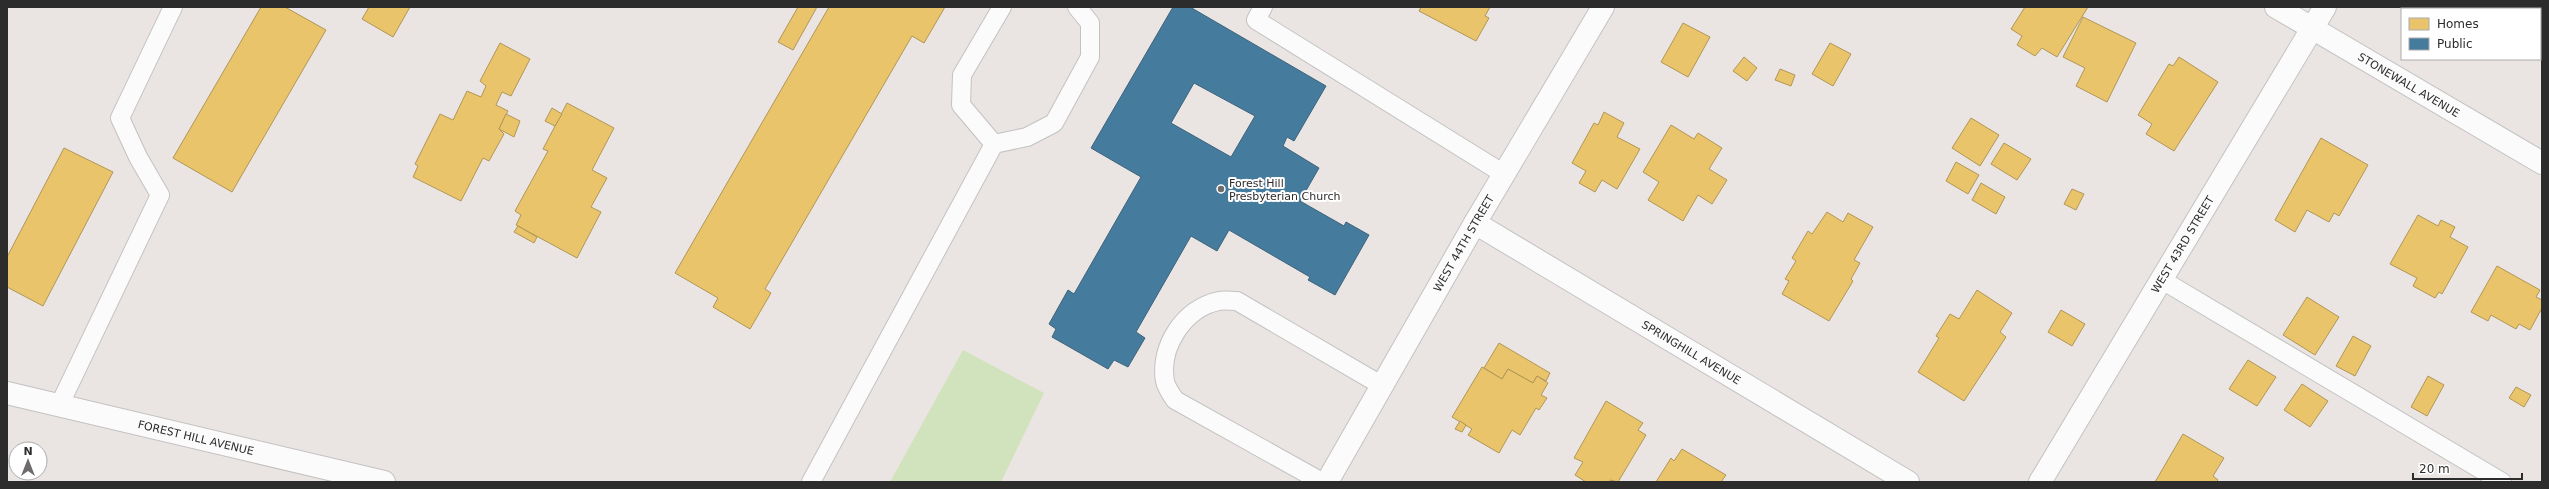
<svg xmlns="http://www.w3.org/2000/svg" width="2549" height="489" font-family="'DejaVu Sans',sans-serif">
<rect width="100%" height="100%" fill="#eae5e2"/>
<path fill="#d1e3bc" d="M963,350L1044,393L1001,482H890Z"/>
<g fill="#e9c46a" stroke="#b09657">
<path d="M261,7H285L326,30L232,192L173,158Z"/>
<path d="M369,7H410L393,37L362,19Z"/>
<path d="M798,7H817L793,50L778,42Z"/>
<path d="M829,7H945L924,43L912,36L765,289L771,293L750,329L713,307L718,298L675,273Z"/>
<path d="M1421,7H1490L1485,16L1489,18L1476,41L1419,11Z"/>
<path d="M2025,7H2088L2057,57L2042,48L2035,56L2017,45L2022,36L2011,29Z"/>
<path d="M2481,7H2540L2542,8V18L2540,22V9H2479Z"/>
<path d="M2083,17L2136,43L2107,102L2076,86L2085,68L2063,57Z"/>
<path d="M1683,23L1710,37L1688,77L1661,62Z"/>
<path d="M500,43L530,59L511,96L502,92L496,105L508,111L499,129L504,134L489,161L483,158L461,201L413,177L418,166L415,164L440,114L453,120L467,91L481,97L486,86L480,81Z"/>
<path d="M1830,43L1851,54L1833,86L1812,74Z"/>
<path d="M1744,57L1757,68L1747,81L1733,71Z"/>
<path d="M2179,57L2218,82L2174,151L2146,134L2152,124L2138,115L2169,64L2173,66Z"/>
<path d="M1780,69L1795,75L1791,86L1775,80Z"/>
<path d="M567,103L614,128L592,170L607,178L591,207L601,212L577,258L516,225L521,215L515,211L548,151L543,149Z"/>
<path d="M552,108L562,114L555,126L545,121Z"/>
<path d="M1604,112L1624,123L1617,137L1640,149L1617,189L1602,180L1595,192L1579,183L1586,171L1572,163L1594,123L1598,125Z"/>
<path d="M506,114L520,121L514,137L499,129Z"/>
<path d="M1971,118L1999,135L1980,166L1952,148Z"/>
<path d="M1671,125L1694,139L1698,133L1722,148L1709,169L1727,180L1712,204L1698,195L1683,221L1648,200L1659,182L1643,172Z"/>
<path d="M2321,138L2368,165L2339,216L2334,213L2329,222L2307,210L2295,232L2275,220Z"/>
<path d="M2004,143L2031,159L2017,180L1991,164Z"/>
<path d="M64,148L113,172L43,306L7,287V257Z"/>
<path d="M1956,162L1979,175L1968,194L1946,181Z"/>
<path d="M1981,183L2005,197L1996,214L1972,200Z"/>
<path d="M2072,189L2084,194L2076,210L2064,204Z"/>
<path d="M1827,212L1843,222L1848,213L1873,227L1854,260L1860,263L1851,279L1853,281L1829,321L1782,294L1789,281L1785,279L1796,261L1792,258L1808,231L1812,234Z"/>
<path d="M2418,215L2438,226L2441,220L2455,227L2450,237L2468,247L2442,294L2439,292L2435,298L2413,286L2417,278L2390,264Z"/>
<path d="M518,226L537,237L534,243L514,232Z"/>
<path d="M2497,266L2540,290L2536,297L2542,300V308L2530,330L2519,324L2516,329L2491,315L2488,321L2471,312Z"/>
<path d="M1977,290L2012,313L2000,332L2006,337L1964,401L1918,372L1939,338L1936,336L1950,314L1959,319Z"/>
<path d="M2307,297L2339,317L2315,355L2283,335Z"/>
<path d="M2061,310L2085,324L2072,346L2048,332Z"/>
<path d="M2353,336L2371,346L2355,376L2336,366Z"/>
<path d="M1499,343L1550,373L1546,381L1537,376L1533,383L1508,369L1502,379L1484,368Z"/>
<path d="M2248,360L2276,377L2257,406L2229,389Z"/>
<path d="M1482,367L1502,379L1508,369L1533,383L1537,376L1548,383L1541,395L1547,398L1539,410L1536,408L1520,435L1512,430L1499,453L1468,435L1472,429L1452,417Z"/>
<path d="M2428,376L2444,385L2427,416L2411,407Z"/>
<path d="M2302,384L2328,401L2310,427L2284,410Z"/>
<path d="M2516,387L2531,395L2524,407L2509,398Z"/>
<path d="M1606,401L1643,423L1638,430L1646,435L1618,482L1610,480L1609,482H1586L1575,475L1583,462L1574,458Z"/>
<path d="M1460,421L1466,425L1462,432L1455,429Z"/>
<path d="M2183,434L2224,458L2213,476L2218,480L2216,482H2155Z"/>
<path d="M1682,449L1726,475L1721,482H1656L1671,458L1674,461Z"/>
</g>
<path fill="#457b9d" stroke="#3e637b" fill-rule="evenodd" d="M1173,7H1190L1326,86L1294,141L1287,137L1283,146L1319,168L1300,201L1344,226L1346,222L1369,235L1335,295L1308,280L1310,277L1229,230L1217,251L1191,236L1136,332L1145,338L1128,367L1114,360L1108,369L1052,337L1056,329L1049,324L1068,290L1074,294L1141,177L1091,148ZM1194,83L1255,116L1231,157L1171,123Z"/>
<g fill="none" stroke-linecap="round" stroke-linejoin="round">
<defs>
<g id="lane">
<path d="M1263,7L1256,20L1504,174"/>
<path d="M994,144L961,105L962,75L1002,7"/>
<path d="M2162,280L2502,482"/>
<path d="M59,406L160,195L138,157L120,118L173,7"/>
<path d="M811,482L994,144L1027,137L1054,123L1090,57V23L1077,7"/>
<path d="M1322,482L1175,400C1171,394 1166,387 1165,381C1159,347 1184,308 1219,301C1224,300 1231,301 1237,301L1381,385"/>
</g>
<g id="street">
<path id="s1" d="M2276,7L2542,163"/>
<path id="s2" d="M1475,223L1908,482"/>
<path id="s3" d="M1327,482L1475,223L1603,7"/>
<path id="s4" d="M2040,482L2325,7"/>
</g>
<g id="secondary">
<path id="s5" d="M7,393L384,482"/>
</g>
</defs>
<use href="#lane" stroke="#c3c2c2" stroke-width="20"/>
<use href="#street" stroke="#c3c2c2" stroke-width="24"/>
<use href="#secondary" stroke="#c3c2c2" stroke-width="24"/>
<use href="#lane" stroke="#fcfbfb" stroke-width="18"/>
<use href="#street" stroke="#fcfbfb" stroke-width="22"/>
<use href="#secondary" stroke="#fcfbfb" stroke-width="22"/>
</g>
<circle fill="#6e6d6c" stroke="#fff" stroke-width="1.5" cx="1221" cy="189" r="4"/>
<g text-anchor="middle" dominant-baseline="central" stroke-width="4" stroke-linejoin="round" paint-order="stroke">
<g font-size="11" fill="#2c2c2c" stroke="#fff">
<text stroke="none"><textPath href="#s1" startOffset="154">STONEWALL AVENUE</textPath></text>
<text stroke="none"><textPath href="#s3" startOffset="275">WEST 44TH STREET</textPath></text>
<text stroke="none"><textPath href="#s4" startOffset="277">WEST 43RD STREET</textPath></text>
<text stroke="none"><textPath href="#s2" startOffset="252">SPRINGHILL AVENUE</textPath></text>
<text stroke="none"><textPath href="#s5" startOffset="194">FOREST HILL AVENUE</textPath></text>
</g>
<g font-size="11" fill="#2c2c2c" stroke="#fff" text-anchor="start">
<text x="1229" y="183">Forest Hill<tspan x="1229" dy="13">Presbyterian Church</tspan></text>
</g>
</g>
<rect width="2549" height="489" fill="none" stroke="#2c2c2c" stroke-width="16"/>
<rect x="2401" y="8" width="140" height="52" fill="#ffffff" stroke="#ababab"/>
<rect x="2409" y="18" width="20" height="12" fill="#e9c46a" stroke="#ababab"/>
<text x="2437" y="28" font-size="12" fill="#2c2c2c">Homes</text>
<rect x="2409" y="38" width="20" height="12" fill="#457b9d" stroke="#ababab"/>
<text x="2437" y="48" font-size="12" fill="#2c2c2c">Public</text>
<g transform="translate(28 461)"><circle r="19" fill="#ffffff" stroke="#ababab"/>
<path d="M0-3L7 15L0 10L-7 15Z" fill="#6e6d6c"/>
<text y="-6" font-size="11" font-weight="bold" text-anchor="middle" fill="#2c2c2c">N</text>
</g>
<path d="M2413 473v6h109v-6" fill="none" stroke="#2c2c2c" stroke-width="2"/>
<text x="2419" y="473" font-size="12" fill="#2c2c2c" stroke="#ffffff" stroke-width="3" paint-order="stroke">20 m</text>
</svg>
